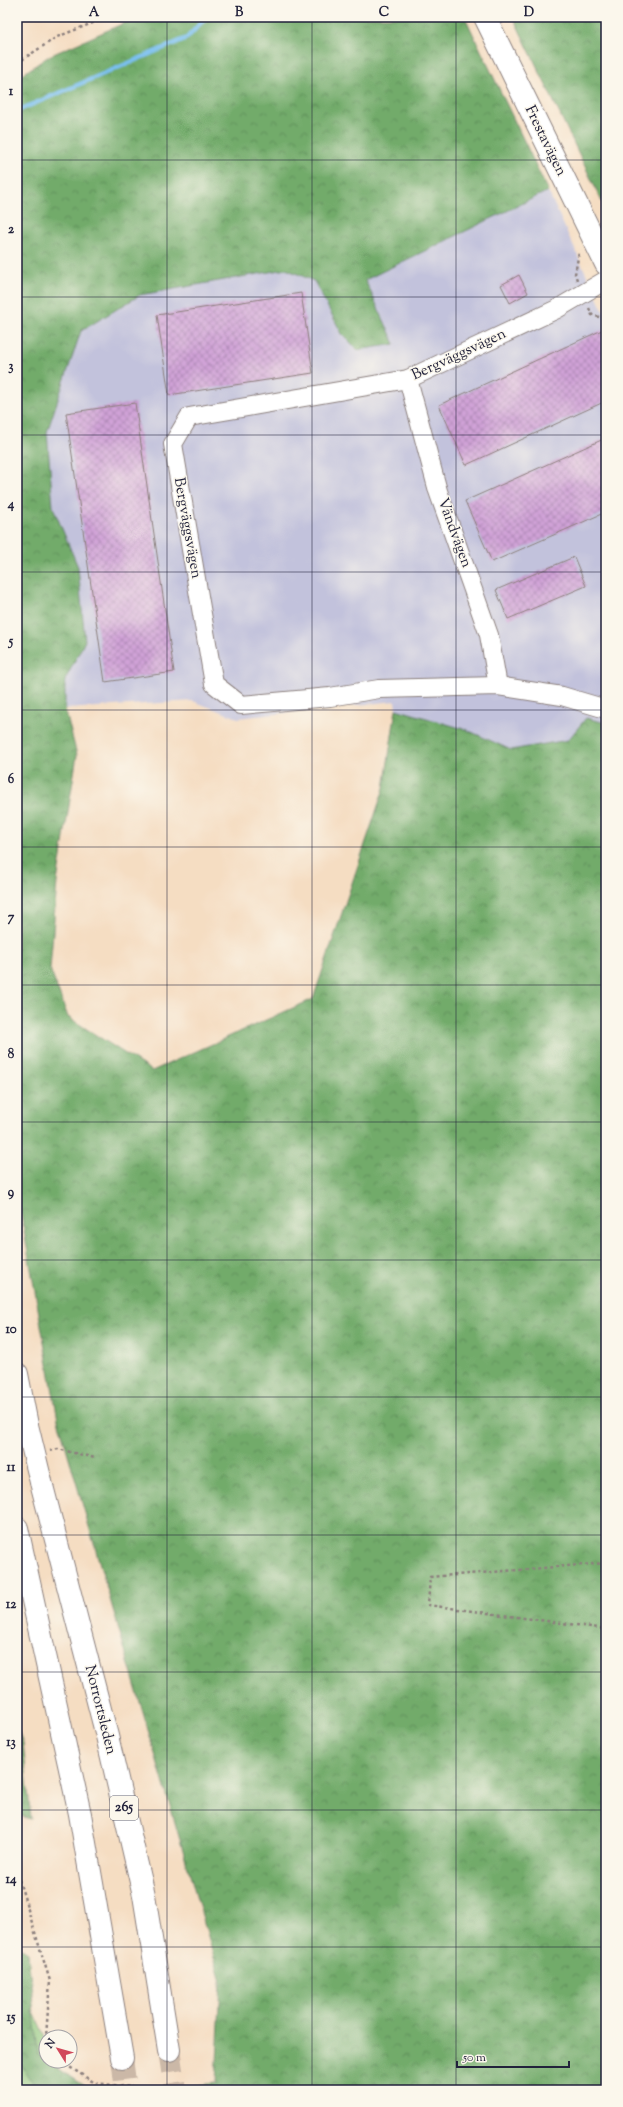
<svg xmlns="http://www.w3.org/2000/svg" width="623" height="2107" font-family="'Sorts Mill Goudy',serif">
<defs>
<pattern id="forest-crowns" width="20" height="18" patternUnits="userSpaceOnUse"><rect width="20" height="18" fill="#72ab6a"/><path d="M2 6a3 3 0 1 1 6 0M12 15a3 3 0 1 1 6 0" fill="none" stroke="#5d8b58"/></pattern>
<pattern id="building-cross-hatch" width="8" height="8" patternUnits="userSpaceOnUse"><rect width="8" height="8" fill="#d0a2d7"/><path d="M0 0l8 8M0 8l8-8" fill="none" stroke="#a884b0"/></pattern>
</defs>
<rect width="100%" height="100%" fill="#fbf7ec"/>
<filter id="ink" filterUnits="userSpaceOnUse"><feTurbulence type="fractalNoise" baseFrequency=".025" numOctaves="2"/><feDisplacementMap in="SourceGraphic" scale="8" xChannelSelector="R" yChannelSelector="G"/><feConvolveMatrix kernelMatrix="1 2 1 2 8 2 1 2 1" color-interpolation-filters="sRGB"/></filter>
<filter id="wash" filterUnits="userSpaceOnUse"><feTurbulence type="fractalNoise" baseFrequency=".012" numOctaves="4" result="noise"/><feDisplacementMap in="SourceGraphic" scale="16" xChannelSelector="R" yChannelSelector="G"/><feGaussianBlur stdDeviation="0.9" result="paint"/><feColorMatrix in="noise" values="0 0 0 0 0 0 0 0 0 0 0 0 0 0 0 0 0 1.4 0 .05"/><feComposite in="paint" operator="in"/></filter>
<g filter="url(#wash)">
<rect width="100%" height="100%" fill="#f5ddc2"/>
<path fill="#c2c2dc" d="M548,191L606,317V723L586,718L568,740L511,750L467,730L396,709L395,701L238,718L193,701L65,709V680L85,641L78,567L53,507L47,432L81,331L140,295L286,269L314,281L342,334L395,344L365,280Z"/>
<path fill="#8dc67a" stroke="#58745a" d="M17,1953L23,1988L46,2039V2061H56L69,2090H17Z"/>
<g fill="url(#forest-crowns)" stroke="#4a6652">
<path d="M138,17H465L548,191L365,280L395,344L358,350L342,334L314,281L286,269L140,295L81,331L47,432L53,507L78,567L85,641L65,680V709L77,755L57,882L50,969L68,1017L152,1071L313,999L384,788L396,709L467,730L511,750L568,740L586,718L606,723V2090H155L216,2083L221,1981L58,1420L18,1197L17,1180V78L49,56Z"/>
<path d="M513,17H606V210Z"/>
<path d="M17,1728L23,1743L31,1819L17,1815Z"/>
<path d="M17,1946L28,1953L38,2055L91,2090H38L17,2058Z"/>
</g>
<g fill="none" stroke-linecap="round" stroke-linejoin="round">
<path stroke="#7ac0f1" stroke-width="4.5" d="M17,111L187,38L206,17"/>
</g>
<g id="blocks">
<g fill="url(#building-cross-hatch)">
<path d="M519,275L528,293L510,303L501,285Z"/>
<path d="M301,293L313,373L169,395L157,315Z"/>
<path d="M602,330L606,339V401L466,465L439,405Z"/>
<path d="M135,403L174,672L105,682L66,413Z"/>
<path d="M606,438V512L492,562L465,501Z"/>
<path d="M574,557L586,586L508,619L496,590Z"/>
</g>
</g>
</g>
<g filter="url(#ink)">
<use href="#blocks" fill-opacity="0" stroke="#8c807e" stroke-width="1"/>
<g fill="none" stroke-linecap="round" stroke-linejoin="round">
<g stroke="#cbb8a7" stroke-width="22" stroke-dasharray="22 11" stroke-linecap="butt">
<path d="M169,2050L175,2090"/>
<path d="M122,2058L126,2090"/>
</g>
<defs>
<g id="minor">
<path d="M606,280L557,309L408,379L189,417L173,444L214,684L241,705L330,697L379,689L498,686L562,696L606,709"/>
<path d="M408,379L438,491L489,635L498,686"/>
</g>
<path id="tertiary" d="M485,17L606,264"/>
<g id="motorway">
<path d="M17,1374L27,1425"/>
<path d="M41,1482L107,1736L144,1895L169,2050"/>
<path d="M17,1528L80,1814L122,2058"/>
</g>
</defs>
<use href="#minor" stroke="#8c807e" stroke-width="20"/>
<use href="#tertiary" stroke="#8c807e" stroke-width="24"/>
<use href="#motorway" stroke="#8c807e" stroke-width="24"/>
<g stroke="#8c807e" stroke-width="2.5" stroke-dasharray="3 3" stroke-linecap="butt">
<path d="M17,63L57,37L108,17"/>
<path d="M577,280L575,274L579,252"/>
<path d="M589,308L592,315L606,319"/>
<path d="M50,1451L58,1449L95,1458"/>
<path d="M606,1563L430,1577L428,1605L606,1629"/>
<path d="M17,1874L50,1981L46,2037"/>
<path d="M46,2043V2053"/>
<path d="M60,2061L95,2083L157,2090"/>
</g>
<use href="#minor" stroke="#fff" stroke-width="18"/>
<use href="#tertiary" stroke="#fff" stroke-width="22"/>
<use href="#motorway" stroke="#fff" stroke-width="22"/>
<defs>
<path id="motorway-bridge" d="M27,1425L41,1482"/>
</defs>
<use href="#motorway-bridge" stroke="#8c807e" stroke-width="24" stroke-linecap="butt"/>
<use href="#motorway-bridge" stroke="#fff" stroke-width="22"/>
</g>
</g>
<path fill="none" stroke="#22223b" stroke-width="1" stroke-opacity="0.55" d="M167,17V2090M312,17V2090M456,17V2090M17,160H606M17,297H606M17,435H606M17,572H606M17,710H606M17,847H606M17,985H606M17,1122H606M17,1260H606M17,1397H606M17,1535H606M17,1672H606M17,1810H606M17,1947H606"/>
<g text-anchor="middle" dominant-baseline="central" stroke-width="3" stroke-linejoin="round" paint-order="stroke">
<rect fill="#fbf7ec" stroke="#636270" stroke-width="1" x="110" y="1796" width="28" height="24" rx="3"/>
<g font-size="14" font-weight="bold" fill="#22223b">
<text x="124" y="1808">265</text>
</g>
<g font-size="15" fill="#22223b" stroke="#fbf7ec">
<text transform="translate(545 141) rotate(64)">Frestavägen</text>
<text transform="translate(459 355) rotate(-25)">Bergväggsvägen</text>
<text transform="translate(187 528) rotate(80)">Bergväggsvägen</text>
<text transform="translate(454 533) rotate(70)">Vändvägen</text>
<text transform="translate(100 1710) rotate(76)">Norrortsleden</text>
</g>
</g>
<rect width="623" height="2107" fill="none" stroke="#fbf7ec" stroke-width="44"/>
<g transform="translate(58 2049) rotate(307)"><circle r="19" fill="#fbf7ec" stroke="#a4a2a5"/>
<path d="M0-3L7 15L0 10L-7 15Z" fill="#d1495b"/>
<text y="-6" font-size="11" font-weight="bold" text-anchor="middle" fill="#22223b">N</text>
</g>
<path d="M457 2061v6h112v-6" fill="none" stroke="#22223b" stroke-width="2"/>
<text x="463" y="2061" font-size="12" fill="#22223b" stroke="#fbf7ec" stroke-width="3" paint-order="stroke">50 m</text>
<rect x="22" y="22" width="579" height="2063" fill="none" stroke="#22223b" stroke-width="1.5"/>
<g font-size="13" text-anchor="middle" font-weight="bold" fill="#22223b">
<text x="94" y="16">A</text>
<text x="239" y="16">B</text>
<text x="384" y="16">C</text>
<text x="529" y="16">D</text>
<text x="11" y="95">1</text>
<text x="11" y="233">2</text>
<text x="11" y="370">3</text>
<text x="11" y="508">4</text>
<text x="11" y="645">5</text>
<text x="11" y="783">6</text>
<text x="11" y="921">7</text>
<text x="11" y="1058">8</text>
<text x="11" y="1196">9</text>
<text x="11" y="1333">10</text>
<text x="11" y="1471">11</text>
<text x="11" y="1608">12</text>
<text x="11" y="1746">13</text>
<text x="11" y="1883">14</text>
<text x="11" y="2021">15</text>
</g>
</svg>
